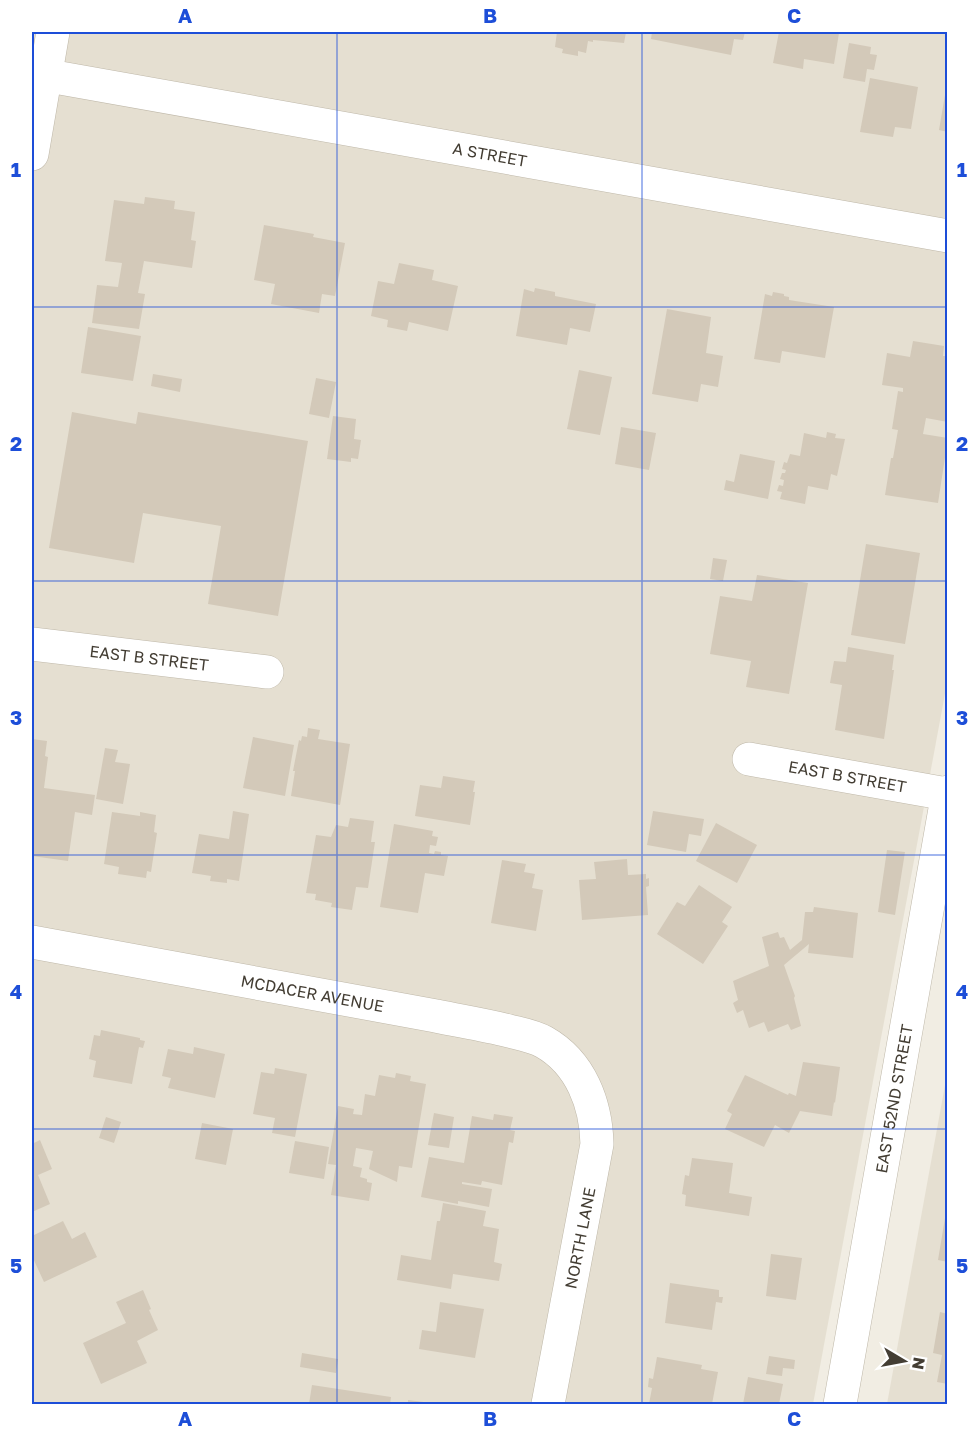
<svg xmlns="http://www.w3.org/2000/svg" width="979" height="1436" font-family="'Golos Text',sans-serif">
<rect width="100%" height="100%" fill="#f1ede3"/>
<g fill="#e5dfd1">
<path d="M32,32H947V683L813,1404H32Z"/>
<path d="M947,1074V1404H887Z"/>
</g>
<g fill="#d3c9b9">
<path d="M557,32H626L624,43L593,40V42L588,41L586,53L578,51V56L562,53L563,49L555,47Z"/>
<path d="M652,32H745L743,40L734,39L731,55L651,39Z"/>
<path d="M779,32H836L839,33L834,64L804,59L803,69L773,63Z"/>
<path d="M849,43L871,47L870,54L877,55L874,70L867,69L865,82L843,78Z"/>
<path d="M870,78L918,87L911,129L895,127L893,137L860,132Z"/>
<path d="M946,89H948V132L939,130Z"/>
<path d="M145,197L175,201L174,209L195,212L191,240L196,241L192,268L144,261L138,293L145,294L139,329L92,323L97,285L118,287L122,263L105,261L114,200L144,204Z"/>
<path d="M264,225L314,234L313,237L345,243L335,296L322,294L319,313L271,304L275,284L254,280Z"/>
<path d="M399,263L434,270L432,280L458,286L448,331L409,322L407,331L387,327L388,320L371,316L378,281L394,284Z"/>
<path d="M535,288L555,292V296L596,304L590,332L570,328L567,345L516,336L524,289L534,292Z"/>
<path d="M773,292L784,294V296L789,297V300L834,307L825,358L782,351L780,363L754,359L765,294L772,296Z"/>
<path d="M667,309L711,317L706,353L723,356L718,387L701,384L698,402L652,394Z"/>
<path d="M88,327L141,336L133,381L81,373Z"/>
<path d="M913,341L944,346L943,356H948V422L926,418L923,434L948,438L938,503L885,495L891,458H893L898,430L892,429L898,391L903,392V388L882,385L887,353L910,357Z"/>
<path d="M579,370L612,377L600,435L567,429Z"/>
<path d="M153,374L182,379L180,392L151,386Z"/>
<path d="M316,378L336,382L329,418L309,414Z"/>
<path d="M72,412L136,424L138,412L308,441L278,616L208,604L221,526L143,513L134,563L49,548Z"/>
<path d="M333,416L356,419L354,439L361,440L358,459L351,458V462L327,459Z"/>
<path d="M621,427L656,433L649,470L615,464Z"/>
<path d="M827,432L836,434L835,438L845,439L837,476L831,474L828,490L808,486L805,504L780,499L782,492L777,491L779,485L783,486L784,480L780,479L782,473H785L786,470L782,469L784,462L787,463L790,454L800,456L804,433L826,438Z"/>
<path d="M740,454L775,461L768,499L724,490L726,480L734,482Z"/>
<path d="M866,544L920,553L905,644L851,635Z"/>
<path d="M713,558L727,560L723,581L710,579Z"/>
<path d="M757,575L808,583L789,694L746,687L751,661L710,654L720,596L752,601Z"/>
<path d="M848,647L894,655L892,670H894L884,739L835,730L842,685L830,683L834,661L846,662Z"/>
<path d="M308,728L320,730L318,739L350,744L340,805L291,796L295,771H293L299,740L301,741L302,736L307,737Z"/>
<path d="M253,737L294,745L285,796L243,788Z"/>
<path d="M32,739L47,741L45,756L48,757L44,788L95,795L92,815L75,812L68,861L32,856Z"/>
<path d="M105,748L118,750L115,762L130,764L123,804L96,799Z"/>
<path d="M443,776L475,781L473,792H475L470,825L415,816L420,785L441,788Z"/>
<path d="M233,811L249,814L239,881L227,879V883L210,881L211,876L192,873L199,834L229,839Z"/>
<path d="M653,811L704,819L701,836L689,834L686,852L647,845Z"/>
<path d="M112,812L140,816V812L156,815L154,832L157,833L151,872L147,871L146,878L118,874L119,867L104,864Z"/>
<path d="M350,818L374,821L371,842H375L368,888L356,887L352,910L331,907L332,903L315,900L316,894L306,893L316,835L331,837L336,825L348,827Z"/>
<path d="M716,823L757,845L737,883L696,861Z"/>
<path d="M394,824L433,831L432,836L438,837L436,846L430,845L429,853L434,854L435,851L441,852V855L448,856L444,876L425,873L418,913L380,907Z"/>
<path d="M887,850L905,852L895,915L878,912Z"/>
<path d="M627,859L628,875L646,874V879L649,878V886L646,887L648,915L582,920L579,880L596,879L594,862Z"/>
<path d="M502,860L526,864L524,872L535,874L532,888L543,890L536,931L491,923Z"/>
<path d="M699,885L732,907L722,922L728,926L703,964L657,934L677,902L685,906Z"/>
<path d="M814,907L858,913L853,958L808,953L809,944L784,965L795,996L794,998L801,1026L791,1030L788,1024L768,1032L764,1022L749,1028L743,1010L737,1013L733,1003L738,1000L733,981L769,966L762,937L778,932L780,938L784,937L790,950L802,940L805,912H813Z"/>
<path d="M101,1030L140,1038V1040L145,1041L143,1048L139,1047L132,1084L93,1077L96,1061L89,1059L94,1035L100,1036Z"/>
<path d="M194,1047L225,1054L215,1098L168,1088L171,1078L162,1076L168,1049L193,1054Z"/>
<path d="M803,1062L840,1067L835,1103L834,1102L832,1116L800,1111L789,1133L775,1125L764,1147L725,1129L732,1114L727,1111L745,1075L788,1095L789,1093L796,1096Z"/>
<path d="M275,1068L307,1074L295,1137L272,1133L275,1118L253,1114L261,1072L274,1074Z"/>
<path d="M396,1073L411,1076L410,1081L426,1084L412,1168L399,1166L397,1182L369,1169L373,1151L356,1148L353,1166L362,1168L360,1177L367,1179V1182L372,1183L369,1201L331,1195L336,1165L328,1164L338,1106L354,1109L353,1114L362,1115L365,1094L375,1096L379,1075L395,1078Z"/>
<path d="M434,1113L454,1117L449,1148L428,1145Z"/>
<path d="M494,1114L513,1117L510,1130L515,1131L513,1143L509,1142L502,1185L482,1181L481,1185L462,1182V1184L492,1189L489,1207L458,1201V1204L421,1197L429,1157L464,1163L472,1116L493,1120Z"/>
<path d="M106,1117L121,1122L114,1143L99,1138Z"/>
<path d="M202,1123L233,1129L226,1165L195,1159Z"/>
<path d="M40,1140L52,1169L38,1175L50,1204L32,1212V1144Z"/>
<path d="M295,1141L329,1147L324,1179L289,1173Z"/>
<path d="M692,1158L733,1163L729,1193L752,1197L749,1216L685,1206L686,1195L682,1194L685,1175L689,1176Z"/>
<path d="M443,1203L486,1211L483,1226L499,1229L494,1262L502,1264L499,1281L453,1274L451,1289L397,1280L401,1255L431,1260L437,1221H440Z"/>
<path d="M946,1212H948V1262L938,1260Z"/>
<path d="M63,1221L72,1239L85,1232L97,1257L44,1282L32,1256V1236Z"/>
<path d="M771,1254L802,1258L796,1300L766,1296Z"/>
<path d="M670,1283L719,1290V1297H723L722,1303L716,1302L712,1330L665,1323Z"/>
<path d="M143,1290L151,1309L149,1310L158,1330L137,1341L147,1363L101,1384L83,1343L126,1323L116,1302Z"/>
<path d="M440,1302L484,1309L475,1358L419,1349L422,1330L436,1332Z"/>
<path d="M940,1312L948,1314V1384L937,1382L942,1355L933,1353Z"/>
<path d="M302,1353L338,1359L336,1373L300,1367Z"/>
<path d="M769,1356L795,1360L794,1369L783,1368L782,1376L766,1374Z"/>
<path d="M657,1357L702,1365L701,1369L718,1372L712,1404H649L652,1388L648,1387L649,1378L653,1379Z"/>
<path d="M748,1377L783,1384L779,1404H743Z"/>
<path d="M312,1385L391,1397L390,1404H309Z"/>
<path d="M408,1400L431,1403V1404H408Z"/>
</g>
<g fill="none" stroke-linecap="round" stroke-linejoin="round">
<defs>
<g id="street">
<path id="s1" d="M32,73L948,236"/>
<path d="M32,154L53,32"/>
<path id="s2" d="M32,644L267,672"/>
<path id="s3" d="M749,759L947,794"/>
<path id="s4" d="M32,942L436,1016C460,1021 485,1025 509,1031C521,1034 533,1036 544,1042C581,1063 596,1104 597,1144L548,1404"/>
<path id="s5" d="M840,1404L948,792"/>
</g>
</defs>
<use href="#street" stroke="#bfb8a9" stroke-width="34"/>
<use href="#street" stroke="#fff" stroke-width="33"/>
</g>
<path fill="none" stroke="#1d4ed8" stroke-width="1.5" stroke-opacity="0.55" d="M337,32V1404M642,32V1404M32,307H948M32,581H948M32,855H948M32,1129H948"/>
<g text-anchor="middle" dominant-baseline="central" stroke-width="4.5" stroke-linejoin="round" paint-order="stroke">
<g font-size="16" fill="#433d33" stroke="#fff">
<text stroke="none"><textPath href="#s1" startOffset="465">A STREET</textPath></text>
<text stroke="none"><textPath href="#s2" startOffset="118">EAST B STREET</textPath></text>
<text stroke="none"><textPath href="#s3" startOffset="100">EAST B STREET</textPath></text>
<text stroke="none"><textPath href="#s4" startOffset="285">MCDACER AVENUE</textPath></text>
<text stroke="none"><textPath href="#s5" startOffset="310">EAST 52ND STREET</textPath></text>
<text transform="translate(580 1238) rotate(-79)">NORTH LANE</text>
</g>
</g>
<rect width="979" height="1436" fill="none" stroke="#ffffff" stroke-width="66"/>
<g transform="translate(904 1361) rotate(100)" stroke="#ffffff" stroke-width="4.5" paint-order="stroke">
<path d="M0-4.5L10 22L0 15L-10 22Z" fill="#433d33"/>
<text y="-9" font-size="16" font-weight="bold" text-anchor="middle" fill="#433d33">N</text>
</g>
<rect x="33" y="33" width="913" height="1370" fill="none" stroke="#1d4ed8" stroke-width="2"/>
<g font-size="20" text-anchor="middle" font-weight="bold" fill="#1d4ed8">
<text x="185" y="23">A</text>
<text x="490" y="23">B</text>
<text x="794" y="23">C</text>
<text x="16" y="177">1</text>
<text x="962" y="177">1</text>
<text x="16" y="451">2</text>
<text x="962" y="451">2</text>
<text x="16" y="725">3</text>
<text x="962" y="725">3</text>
<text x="16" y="999">4</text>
<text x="962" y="999">4</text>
<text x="16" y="1273">5</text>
<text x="962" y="1273">5</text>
<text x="185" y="1426">A</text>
<text x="490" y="1426">B</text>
<text x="794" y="1426">C</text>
</g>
</svg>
